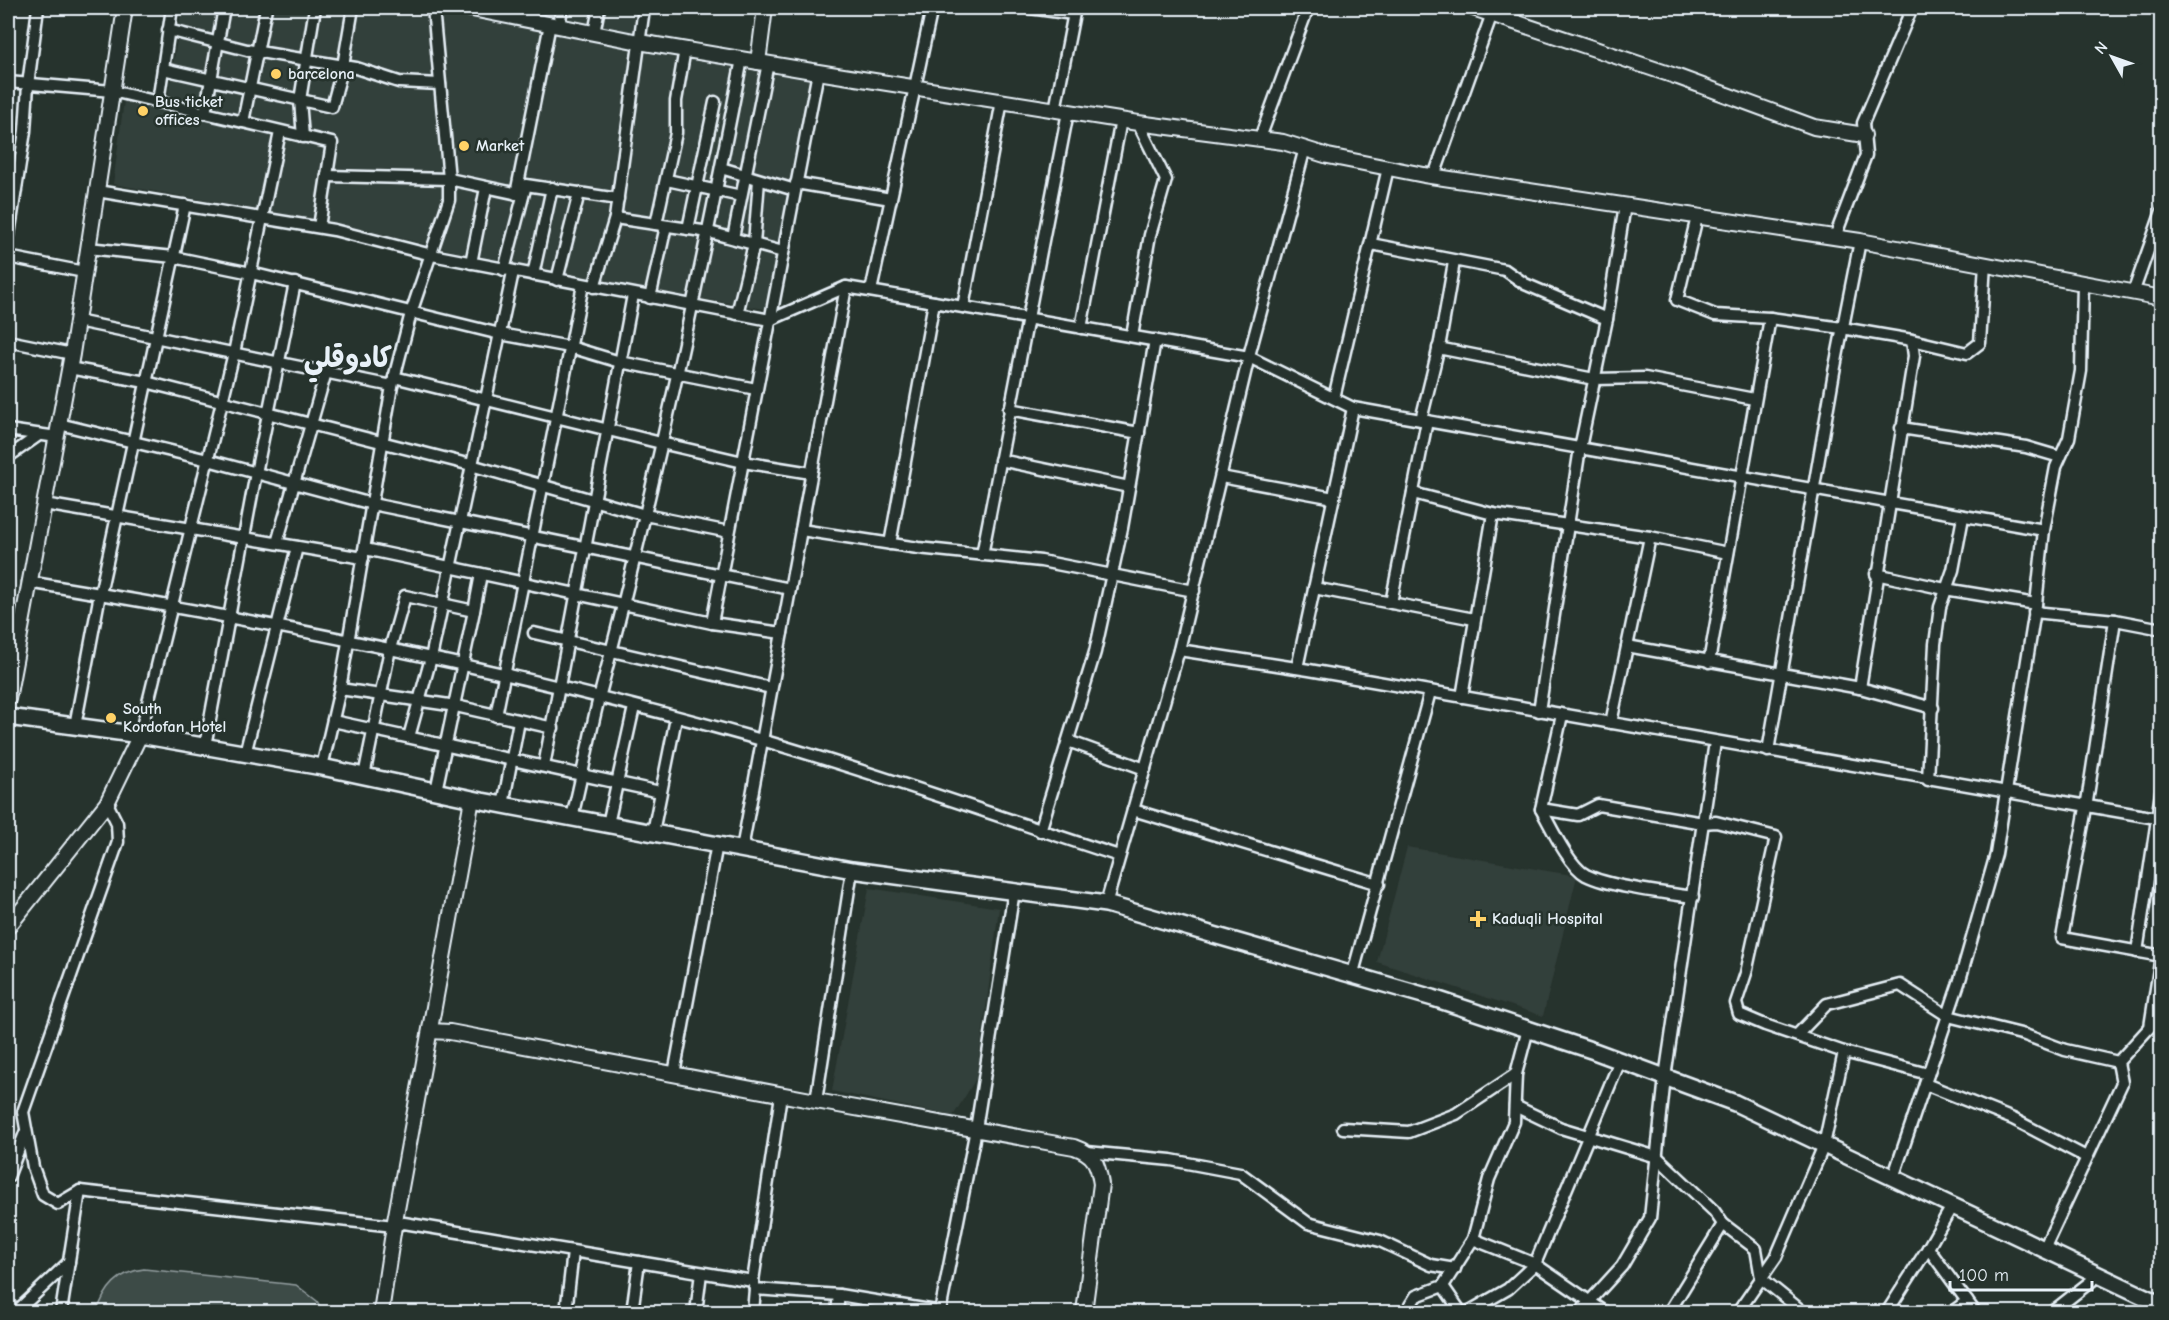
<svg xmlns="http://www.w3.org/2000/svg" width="2169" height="1320" font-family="'Comic Neue','Playpen Sans Arabic',sans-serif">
<rect width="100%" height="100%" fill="#26332d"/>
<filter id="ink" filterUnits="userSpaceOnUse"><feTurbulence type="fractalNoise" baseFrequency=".0167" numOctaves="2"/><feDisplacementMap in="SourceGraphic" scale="12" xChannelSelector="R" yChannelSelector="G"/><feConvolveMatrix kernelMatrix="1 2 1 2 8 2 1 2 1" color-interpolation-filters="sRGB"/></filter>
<g filter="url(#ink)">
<g fill="#333f3a">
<path d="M182,8H653L649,33L825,68L777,311L551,274L348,226L113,184L124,101L166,108Z"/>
<path d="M1407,847L1577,876L1543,1016L1377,962Z"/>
<path d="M869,888L999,908L977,1077L953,1116L832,1091Z"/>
</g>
<path fill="#3e4b47" stroke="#939ea0" stroke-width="1.5" d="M144,1269L296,1285L317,1301L323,1312H97C105,1288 118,1272 144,1269Z"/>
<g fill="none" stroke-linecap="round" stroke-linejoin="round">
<path stroke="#98a3a5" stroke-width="3" d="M8,1015L10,1021L8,1046"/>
<defs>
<g id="minor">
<path d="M1030,8L1073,14"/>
<path d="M559,26L562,8"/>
<path d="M168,30L247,50L356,68L399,82L440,84"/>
<path d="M594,33L599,8"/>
<path d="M163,69L332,107L343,66L353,8"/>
<path d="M8,82L112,91L332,143L319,227"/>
<path d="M158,102L172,8"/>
<path d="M1055,110L1075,8"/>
<path d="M205,113L224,8"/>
<path d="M243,122L266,8"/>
<path d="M303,137L300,100L315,8"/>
<path d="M1260,138L1308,8"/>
<path d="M721,168L795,190"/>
<path d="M327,176L449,179L523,195"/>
<path d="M1434,176L1494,8"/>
<path d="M667,180L741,196"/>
<path d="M796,183L891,199"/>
<path d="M97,191L334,230L432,255L770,320L846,287L963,307L1249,357L1353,408L2044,530"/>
<path d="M516,194L550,24"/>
<path d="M1697,217L1677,300L1715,315L1770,318L1842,328L1912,340L1967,353L1980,343L1985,264"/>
<path d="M615,218L709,232L783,252"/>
<path d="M656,224L676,133V101L685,49"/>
<path d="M688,229L715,102"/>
<path d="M1835,237L1866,155L1863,123L1912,8"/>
<path d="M733,238L768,63"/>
<path d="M8,241L25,131L28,85L38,8"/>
<path d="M1371,244L1505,270L1525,284L1607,319"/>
<path d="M88,248L173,257L251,273L500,334L570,347L620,362L756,389"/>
<path d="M8,257L84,272"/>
<path d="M471,263L486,188"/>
<path d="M504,270L526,185L618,199"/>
<path d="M533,275L552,188"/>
<path d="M557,280L579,193"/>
<path d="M594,287L615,218L644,8"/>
<path d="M871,291L932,8"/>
<path d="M2133,293L2162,211"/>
<path d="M650,298L666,226"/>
<path d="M963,307L1002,101"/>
<path d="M737,314L754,244L759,180"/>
<path d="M77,321L392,386"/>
<path d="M1081,328L1121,120"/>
<path d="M1132,336L1150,235L1166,180L1138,123"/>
<path d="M8,341L72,354"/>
<path d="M1438,348L1594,379L1645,378L1754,399"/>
<path d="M69,368L146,382L471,465L645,515L729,532"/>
<path d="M394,377L661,443L743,462L811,473"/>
<path d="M1334,398L1388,168"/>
<path d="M1009,409L1139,433"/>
<path d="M1421,420L1440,342L1454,262"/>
<path d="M59,424L208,460L372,504L790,589"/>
<path d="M1901,428L2026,447L2060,457"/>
<path d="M8,430L57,437"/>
<path d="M8,457L39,435"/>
<path d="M1000,460L1129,487"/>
<path d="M1221,477L1334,498"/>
<path d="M1413,493L1493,514L1650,537L1728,553"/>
<path d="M44,504L363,558"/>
<path d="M801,530L918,548L1041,561L1194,591"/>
<path d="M277,543L326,372"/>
<path d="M890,544L934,302"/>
<path d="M365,549L712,623L782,633"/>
<path d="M982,555L1068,112"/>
<path d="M1876,574L1945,589L2036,604"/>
<path d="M28,582C274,622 518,671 758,739C880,774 999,817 1119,856"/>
<path d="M1314,588L1474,619"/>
<path d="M1391,603L1427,421"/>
<path d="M474,611L481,574"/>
<path d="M2034,612L2115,620L2162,629"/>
<path d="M2115,620L2086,808L2062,938L2162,956"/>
<path d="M712,623L818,72"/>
<path d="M534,633L771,688"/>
<path d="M1627,646L1860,688L1933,708"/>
<path d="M1179,650L1309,670L2162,819"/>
<path d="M1709,662L1770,318"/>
<path d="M1297,668L1353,408"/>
<path d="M1860,688L1914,356L1912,340"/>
<path d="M340,689L456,706L553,728"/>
<path d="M1462,697L1493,514"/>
<path d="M1539,711L1580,448L1607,319L1625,205"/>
<path d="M1562,715L1541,809C1551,827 1569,866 1586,875C1610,887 1665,893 1693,897"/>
<path d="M496,716L583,285"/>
<path d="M333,721L660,792"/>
<path d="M1611,723L1650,537"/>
<path d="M75,726L100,594L185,205"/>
<path d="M140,735L234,353L280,132"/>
<path d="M409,737L431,658L513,272"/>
<path d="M1068,741L1145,769"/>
<path d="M205,746L256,473L295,283"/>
<path d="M1768,751L1834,372L1860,241"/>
<path d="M245,754L297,547"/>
<path d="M544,766L633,295"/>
<path d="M322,767L340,689L392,386L411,313L449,200V179L433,8"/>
<path d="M364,776L390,649L405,596L474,611L436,791"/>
<path d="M1928,780L1935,644L1940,607L1953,570L1963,517"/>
<path d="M107,803L117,823L118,842L23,1112L33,1167L43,1195L58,1204L80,1191L394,1226L404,1223L753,1281L755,1289L839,1295L942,1312"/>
<path d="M503,805L519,721"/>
<path d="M1541,809L1578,815L1598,805L1703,823L1716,822L1776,837L1746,973L1736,1003L1739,1014L1765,1025L1844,1052L1824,1145L1776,1257L1738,1312"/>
<path d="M1133,810L1379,884"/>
<path d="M572,817C582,778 589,737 599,698C655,487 701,273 742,59"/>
<path d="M608,824L634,707"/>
<path d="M1040,831L1095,652L1122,528L1155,340"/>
<path d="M653,832L676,718"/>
<path d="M742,849L846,287"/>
<path d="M1106,904L1179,650L1250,352L1305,148"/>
<path d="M2137,952L2162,786"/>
<path d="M1353,973L1430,692"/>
<path d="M1797,1035L1827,1004L1900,985L1948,1016L2025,1035L2065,1050L2118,1062"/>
<path d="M1844,1052L1928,1074"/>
<path d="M674,1074L717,844"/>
<path d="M1925,1084L2013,1119L2086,1157"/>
<path d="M816,1101L852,870"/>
<path d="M1515,1106L1561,1128L1657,1157L1714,1211L1723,1224L1756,1249L1761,1278L1803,1312"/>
<path d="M1343,1128L1409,1132L1456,1114L1516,1074"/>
<path d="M1087,1152L1171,1160L1240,1173L1308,1223L1380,1241L1431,1265L1455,1269"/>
<path d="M8,1177L25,1133"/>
<path d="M1893,1178L1960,980L1996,854L2036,604L2044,530L2056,467L2069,438L2081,371L2083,283"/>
<path d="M1952,1206L1928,1248L1975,1312"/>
<path d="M1473,1239L1535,1264L1605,1312"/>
<path d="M2044,1249L2122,1083L2118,1062L2150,1027L2161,956"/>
<path d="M753,1281L781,1095"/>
<path d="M1443,1286L1461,1312"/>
<path d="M16,1312L69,1262"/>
<path d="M61,1312L80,1191"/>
<path d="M566,1312L573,1252"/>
<path d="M632,1312L639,1262"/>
<path d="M696,1312L701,1273"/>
<path d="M753,1312L755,1289"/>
<path d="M837,1312L839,1295"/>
<path d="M940,1312L976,1129L1014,891"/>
<path d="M1406,1312L1416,1296L1443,1286L1473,1239L1489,1179L1514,1122L1516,1074L1528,1029"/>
<path d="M1468,1312L1508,1289L1535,1264L1620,1061"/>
<path d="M1580,1312L1622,1266L1650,1218L1665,1077L1715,742"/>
<path d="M1669,1312L1723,1224"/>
<path d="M1887,1312L1928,1248"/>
<path d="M1952,1312L1967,1301"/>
<path d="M2052,1312L2099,1275"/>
</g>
<g id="tertiary">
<path d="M467,8L639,42L818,72L1138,123L1283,142L1328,156L1424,175L1860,241L2162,298"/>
<path d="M1473,8L1678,77L1814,127L1864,135"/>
<path d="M758,62L765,8"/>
<path d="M8,699L72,354L125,8"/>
<path d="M8,927L107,803L140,735"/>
<path d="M430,1031L450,1032L816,1101L1074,1147C1094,1154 1098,1163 1101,1184L1084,1312"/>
<path d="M381,1312L394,1226L472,799"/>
</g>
<path id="secondary" d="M8,717L140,735L322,767L482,801L852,870L1106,904L1433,998L1594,1051L1735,1103L2162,1305"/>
</defs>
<use href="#minor" stroke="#e8f1f8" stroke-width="15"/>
<use href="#tertiary" stroke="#e8f1f8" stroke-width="18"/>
<use href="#secondary" stroke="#e8f1f8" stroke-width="20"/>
<use href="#minor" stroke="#26332d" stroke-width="10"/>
<use href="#tertiary" stroke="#26332d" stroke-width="14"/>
<use href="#secondary" stroke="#26332d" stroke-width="15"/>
</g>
</g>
<g fill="#ffd166" stroke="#26332d" stroke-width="2">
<circle cx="276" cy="74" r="6"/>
<circle cx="143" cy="111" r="6"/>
<circle cx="464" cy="146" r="6"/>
<circle cx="111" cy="718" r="6"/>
<path d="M1475 910h6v6h6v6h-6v6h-6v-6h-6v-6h6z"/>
</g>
<g text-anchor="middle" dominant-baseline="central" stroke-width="5" stroke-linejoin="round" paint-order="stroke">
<g font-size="16" font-weight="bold" fill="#e8f1f8" stroke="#26332d" text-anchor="start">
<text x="288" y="74">barcelona</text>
<text x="155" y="102">Bus ticket<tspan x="155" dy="18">offices</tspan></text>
<text x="476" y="146">Market</text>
<text x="123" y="709">South<tspan x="123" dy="18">Kordofan Hotel</tspan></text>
<text x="1492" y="919">Kaduqli Hospital</text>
</g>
<g font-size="28" font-weight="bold" fill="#e8f1f8" stroke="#26332d">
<text x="348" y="358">كادوقلي</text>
</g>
</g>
<rect width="2169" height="1320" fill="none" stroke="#26332d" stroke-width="30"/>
<rect x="15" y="15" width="2139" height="1290" fill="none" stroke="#e8f1f8" stroke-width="2" filter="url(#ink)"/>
<g transform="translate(2112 57) rotate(310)" stroke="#26332d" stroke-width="4.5" paint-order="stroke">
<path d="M0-4.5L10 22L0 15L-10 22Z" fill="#e8f1f8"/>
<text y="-9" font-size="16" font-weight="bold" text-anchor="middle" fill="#e8f1f8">N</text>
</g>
<path d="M1950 1281v9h142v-9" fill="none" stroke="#e8f1f8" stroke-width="3"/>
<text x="1959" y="1281" font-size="18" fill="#e8f1f8" stroke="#26332d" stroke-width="4.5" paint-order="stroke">100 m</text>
</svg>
